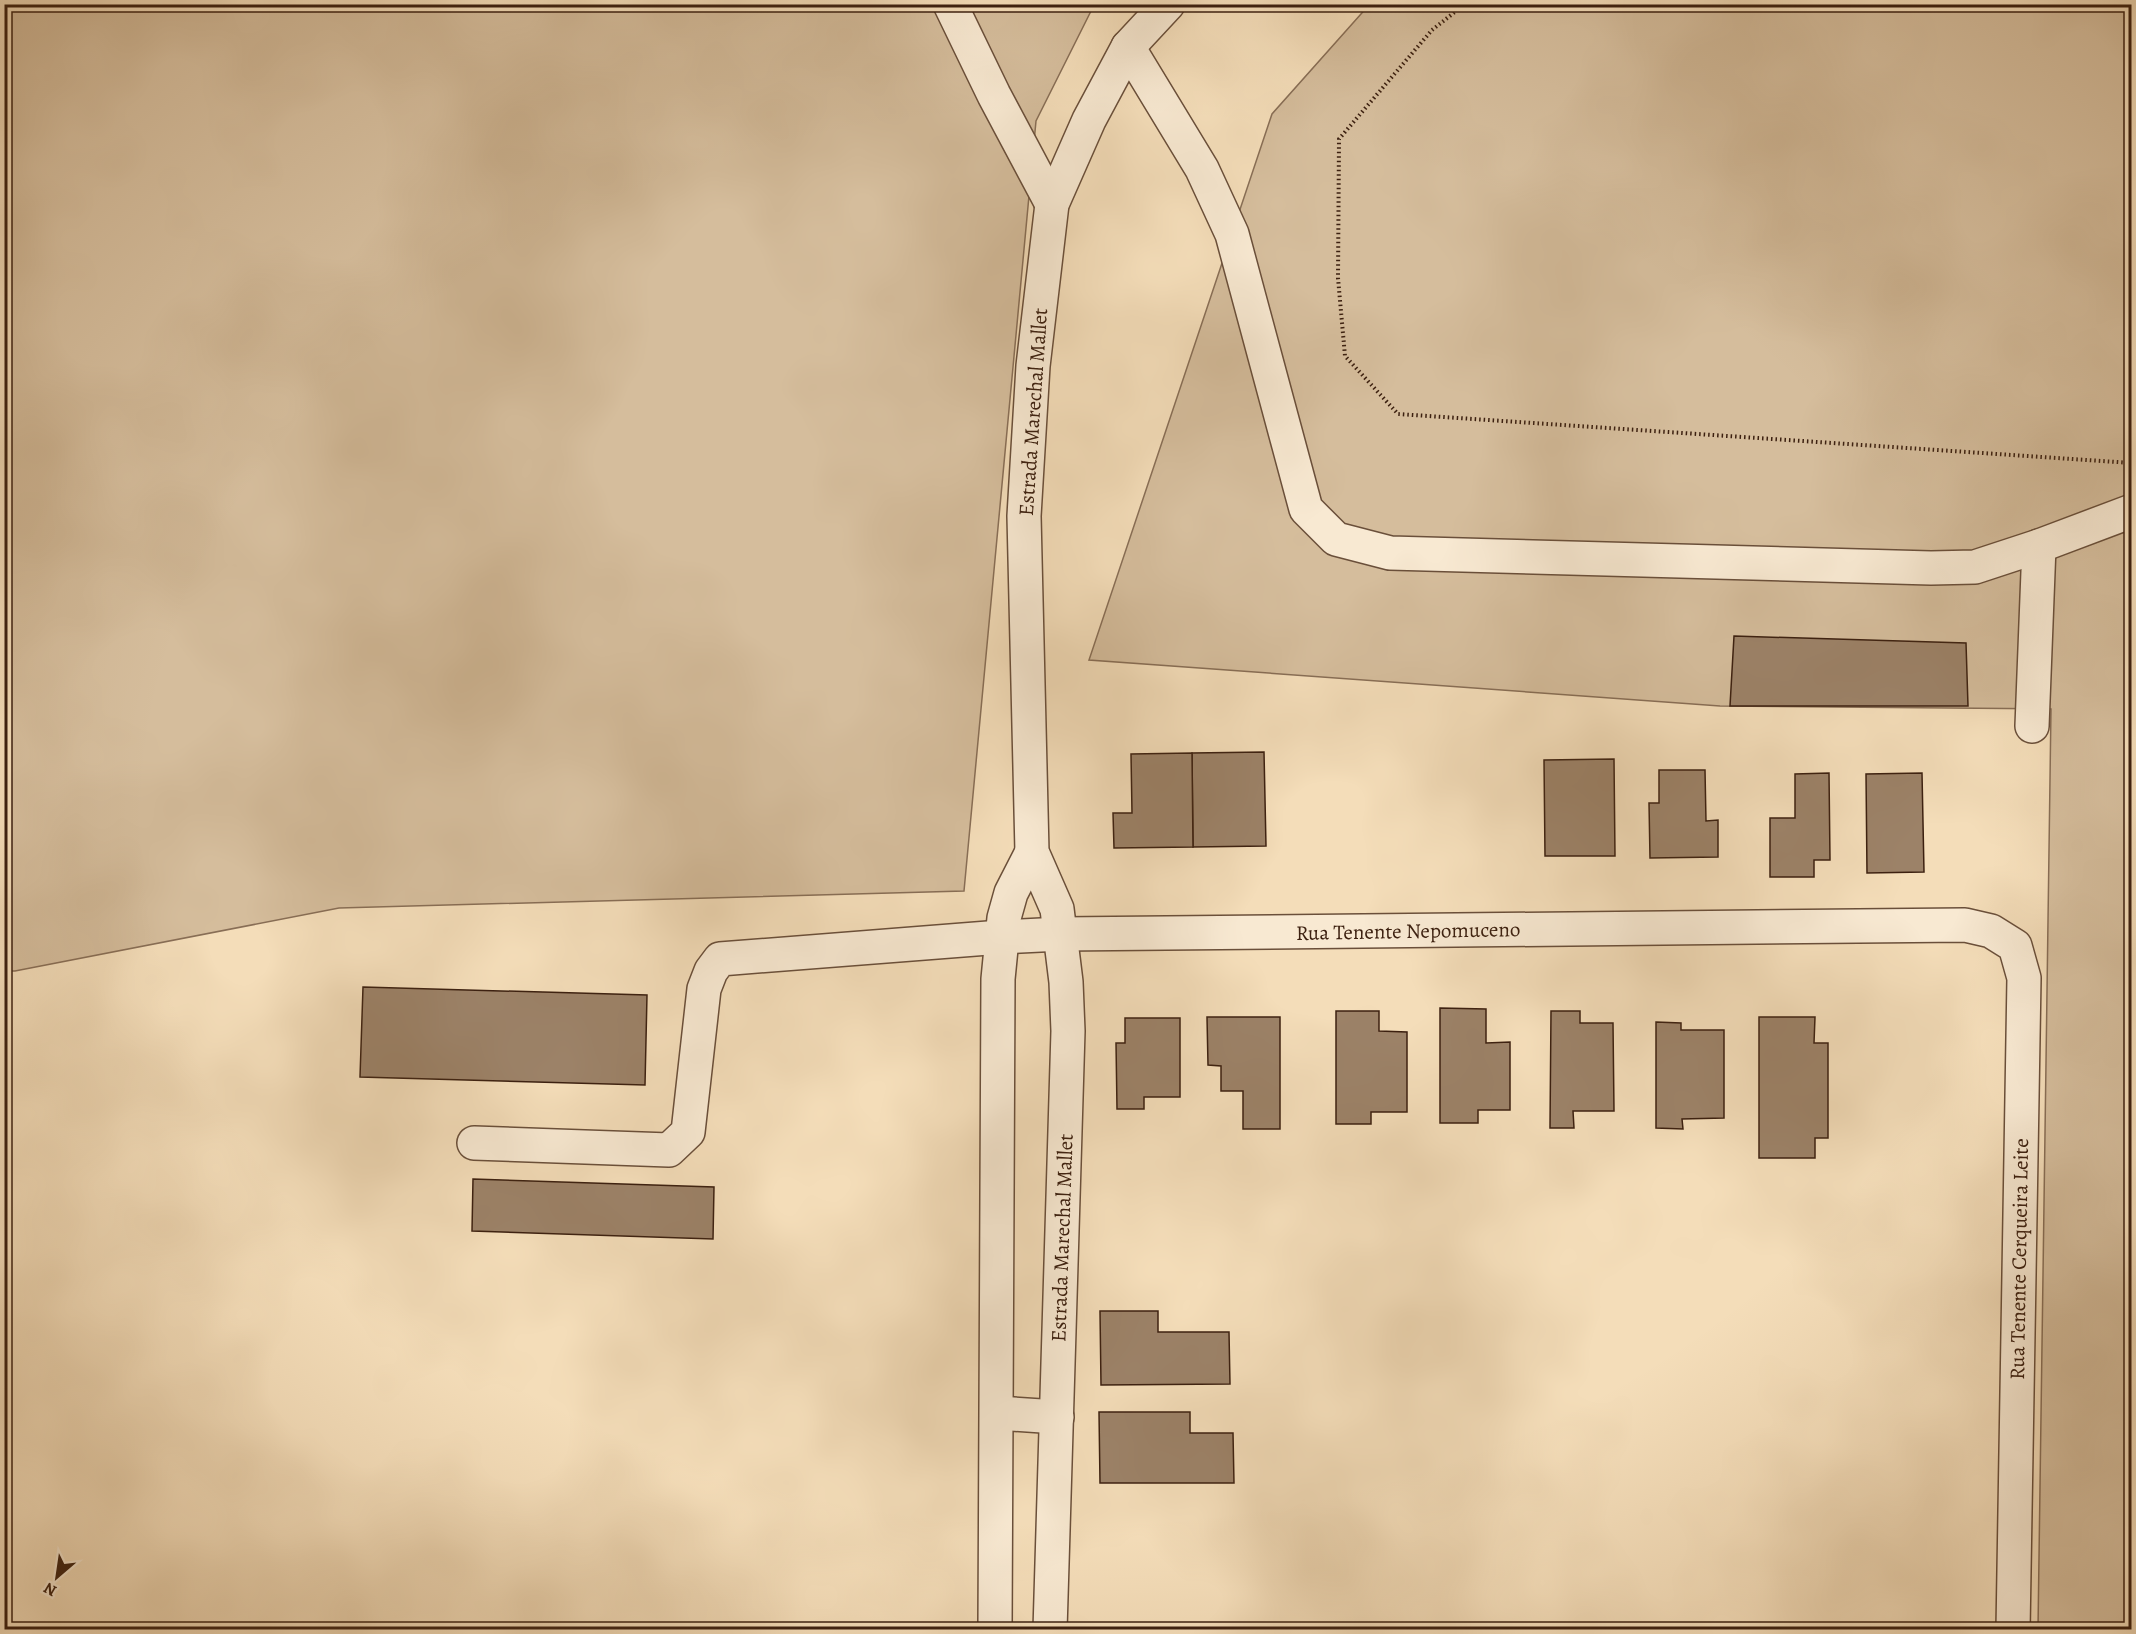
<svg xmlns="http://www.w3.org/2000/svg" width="2136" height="1634" font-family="Alegreya,serif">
<rect width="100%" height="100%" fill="#f4ddb9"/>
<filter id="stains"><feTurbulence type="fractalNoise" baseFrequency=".00333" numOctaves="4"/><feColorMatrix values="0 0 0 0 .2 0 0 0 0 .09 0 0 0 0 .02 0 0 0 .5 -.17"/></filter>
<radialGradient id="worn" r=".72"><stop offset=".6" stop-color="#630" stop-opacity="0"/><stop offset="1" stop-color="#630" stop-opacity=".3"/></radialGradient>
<g fill="#d5bd9c" stroke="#886e56" stroke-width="1.5">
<path d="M4,5H1094L1036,121L964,891L339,908L15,971H5Z"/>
<path d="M1369,5H2131V1629H2038L2051,709L1720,706L1089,660L1272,114Z"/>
</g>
<g fill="#9c8268" stroke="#3c2010" stroke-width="1.5">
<path d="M1734,636L1966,643L1968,706H1730Z"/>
<path d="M1264,752L1266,846L1193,847L1192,753Z"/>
<path d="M1192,753L1193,847L1114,848L1113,813H1132L1131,754Z"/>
<path d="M1614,759L1615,856H1545L1544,760Z"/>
<path d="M1659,770H1705L1706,821L1718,820V857L1650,858L1649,803H1659Z"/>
<path d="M1829,773L1830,860H1814V877H1770V818H1795V774Z"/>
<path d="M1922,773L1924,872L1867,873L1866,774Z"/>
<path d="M363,987L647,995L645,1085L360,1077Z"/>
<path d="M1440,1008L1486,1009V1043L1510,1042V1110H1478V1123H1440Z"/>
<path d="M1336,1011H1379V1031L1407,1032V1112H1371V1124H1336Z"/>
<path d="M1551,1011H1580V1023H1613L1614,1111H1573L1574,1128H1550Z"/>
<path d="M1207,1017H1280V1129H1243V1091H1221V1066L1208,1065Z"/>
<path d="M1759,1017H1815L1814,1043H1828V1138H1815V1158H1759Z"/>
<path d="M1125,1018H1180V1097H1144V1109H1117L1116,1043H1125Z"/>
<path d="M1656,1022L1681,1023V1030H1724V1118L1682,1119L1683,1129L1656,1128Z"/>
<path d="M473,1179L714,1187L713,1239L472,1231Z"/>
<path d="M1100,1311H1158V1332H1229L1230,1384L1101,1385Z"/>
<path d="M1099,1412H1190V1433H1233L1234,1483H1100Z"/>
</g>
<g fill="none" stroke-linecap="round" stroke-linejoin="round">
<defs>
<g id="minor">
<path d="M950,4L994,95L1052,204"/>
<path d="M1128,47L1202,169L1232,234L1306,509L1336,539L1390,553L1931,568L1975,567L2039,546L2132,511"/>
<path d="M2032,726L2039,546"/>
<path d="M474,1143L669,1150L688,1132L704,989L711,971L720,959L1001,937L1061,934L1965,925L1991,931L2015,946L2024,978L2013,1630"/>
<path d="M997,1413L1057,1417"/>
<path d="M995,1630L998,979L1004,918L1011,893L1032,852"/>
<path d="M1050,1630L1068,1031L1066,982L1057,909L1032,852L1024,516L1033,366L1052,204L1089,120L1128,47L1168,4"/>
</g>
</defs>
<use href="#minor" stroke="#6a4f3a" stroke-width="36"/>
<path stroke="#3c2010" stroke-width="4" stroke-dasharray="1.5 3" stroke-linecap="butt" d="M1465,4L1432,30L1339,139L1338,278L1345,356L1398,414L2132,463"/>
<use href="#minor" stroke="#f8e9d2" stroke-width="33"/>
</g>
<g text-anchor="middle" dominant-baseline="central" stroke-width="5" stroke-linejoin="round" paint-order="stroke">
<g font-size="21" fill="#3c2010" stroke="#f8e9d2">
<text transform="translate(1033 412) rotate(-86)">Estrada Marechal Mallet</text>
<text transform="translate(1408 931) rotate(-1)">Rua Tenente Nepomuceno</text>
<text transform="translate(1062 1238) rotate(-88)">Estrada Marechal Mallet</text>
<text transform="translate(2019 1259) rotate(-89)">Rua Tenente Cerqueira Leite</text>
</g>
</g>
<rect width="2136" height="1634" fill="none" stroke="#f4ddb9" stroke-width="24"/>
<rect x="6" y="6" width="2124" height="1622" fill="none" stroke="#3c2010" stroke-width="3"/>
<rect x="12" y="12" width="2112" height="1610" fill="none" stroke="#3c2010" stroke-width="1.5"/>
<g transform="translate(57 1577) rotate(209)" stroke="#f8e9d2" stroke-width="4.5" paint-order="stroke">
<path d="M0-4.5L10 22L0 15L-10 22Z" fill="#3c2010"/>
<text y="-9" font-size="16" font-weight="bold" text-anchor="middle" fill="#3c2010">N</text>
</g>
<rect width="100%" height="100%" filter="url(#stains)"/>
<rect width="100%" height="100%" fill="url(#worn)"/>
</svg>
